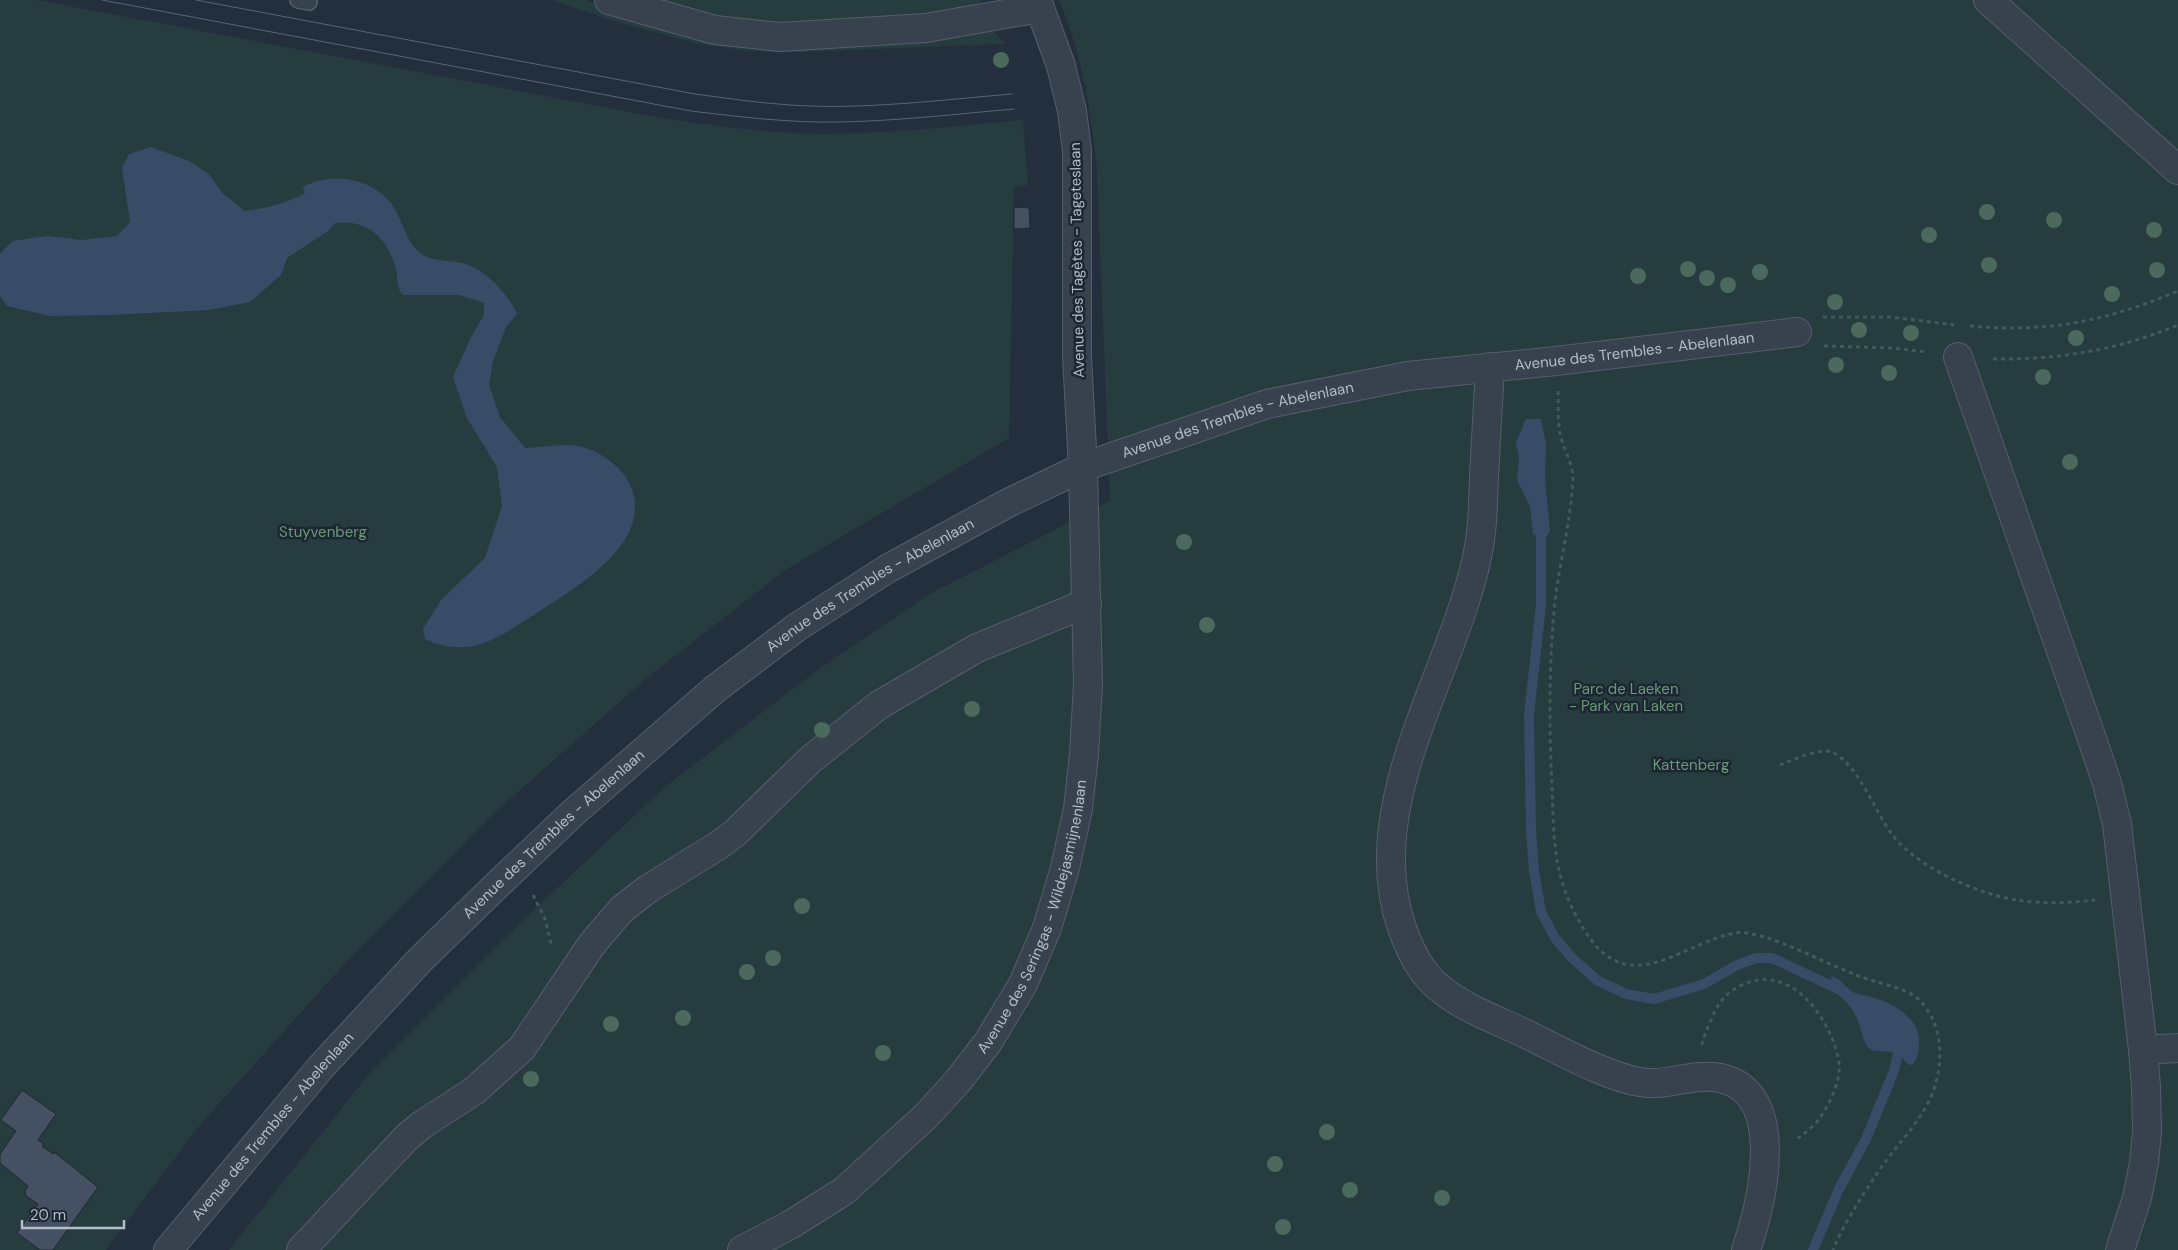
<svg xmlns="http://www.w3.org/2000/svg" width="2178" height="1250" font-family="'DM Sans',sans-serif">
<rect width="100%" height="100%" fill="#242f3e"/>
<g fill="#263c3f">
<path d="M0,0H37L667,119C718,126 768,133 819,134C887,134 955,126 1023,120L1028,185L1014,187L1009,438L787,569L648,677L494,813L347,961L200,1125L106,1250H0Z"/>
<path d="M551,0H586L622,13L693,33L984,29L994,32L1006,44L799,52L747,51L695,43L621,23Z"/>
<path d="M634,0H982L974,8L953,15L775,30Z"/>
<path d="M1059,0H2178V1250H229L368,1075L521,922L666,786L819,669L928,595L1110,501L1097,169C1091,111 1082,54 1059,0Z"/>
</g>
<g fill="#394c67">
<path d="M151,147L189,161L209,174L222,193L245,211C267,208 285,204 305,193L303,187C331,172 369,177 390,202C403,217 405,246 425,256C436,262 453,260 466,264C487,271 508,294 517,314L506,327L493,361L489,385L500,417L525,448C541,448 562,443 578,446C595,449 615,462 625,476C663,534 584,583 543,609C524,621 505,635 484,643C465,650 442,648 425,639L423,629L441,600L485,558L502,506L497,467L467,418L453,377L471,337L484,315V303L460,295H403C395,286 399,278 395,266C387,237 366,219 335,223L328,231L287,258L281,275L250,302L209,310L109,315L50,316L7,306L0,296V254L12,241L47,236L82,240L117,236L130,222L122,168L129,154Z"/>
<path d="M1526,419H1541L1546,443L1545,478L1550,531L1545,539L1533,534L1530,506L1517,480L1519,460L1516,442Z"/>
<path d="M1832,976C1842,979 1844,987 1853,992C1858,995 1865,995 1871,997C1892,1003 1918,1016 1919,1040C1919,1050 1919,1058 1912,1065L1908,1064L1898,1053C1891,1051 1876,1052 1871,1050C1863,1046 1862,1029 1858,1021C1852,1006 1842,995 1827,988Z"/>
</g>
<g fill="none" stroke-linecap="round" stroke-linejoin="round">
<g stroke="#394c67" stroke-width="10">
<path d="M1541,524V605L1529,715L1531,831L1534,871L1541,912L1555,938L1572,958L1597,980L1626,994L1654,999L1704,984L1737,965L1756,958H1772L1840,990"/>
<path d="M1813,1250L1839,1189L1866,1139L1894,1071L1898,1053L1896,1040"/>
</g>
</g>
<g fill="#455162" stroke="#1f2835">
<path d="M1014,207L1029,208L1030,228L1014,229Z"/>
<path d="M22,1090L56,1114L38,1140L44,1144L42,1146L53,1154L54,1152L98,1187L53,1250H40L17,1233L38,1204L26,1196L25,1191L28,1186L0,1163V1154L16,1131L1,1120Z"/>
</g>
<g fill="none" stroke-linecap="round" stroke-linejoin="round">
<defs>
<path id="lane" d="M298,0L309,2"/>
<g id="street">
<path d="M609,0L715,30L780,37L926,28L1040,8"/>
<path d="M1988,0L2178,170"/>
<path d="M1958,357L2091,736L2107,783L2117,824L2143,1050L2146,1087L2147,1131L2144,1163L2137,1198L2120,1250"/>
<path d="M1490,367C1488,403 1486,440 1484,476C1483,503 1483,530 1477,557C1452,675 1359,805 1402,928C1407,942 1413,957 1422,969C1427,976 1435,985 1442,990C1467,1010 1500,1021 1528,1035C1559,1050 1607,1077 1640,1082C1664,1087 1689,1074 1714,1077C1791,1086 1762,1203 1746,1250"/>
<path d="M2143,1050L2178,1048"/>
<path id="s1" d="M168,1250L321,1067L420,960L497,885L574,812L715,689L797,627L887,569L1006,504L1083,467L1267,404L1408,376L1556,361L1797,332"/>
<path d="M301,1250L407,1137L423,1124L474,1091L522,1048L592,944L622,909L648,889L719,845L735,833L810,760L879,705L977,648L1087,603"/>
<path id="s2" d="M742,1250L790,1225L844,1191L926,1116L958,1081L988,1042L1023,984L1047,928L1065,868L1078,809L1084,754L1088,685L1083,467L1077,357V151L1072,111L1061,66L1037,0"/>
</g>
</defs>
<use href="#lane" stroke="#565f6c" stroke-width="18"/>
<use href="#street" stroke="#565f6c" stroke-width="30"/>
<g stroke="#44595c" stroke-width="3" stroke-dasharray="4 4" stroke-linecap="butt">
<path d="M1823,317H1890L1954,325"/>
<path d="M1970,326C2048,333 2107,321 2178,291"/>
<path d="M1824,346L1892,348L1927,352"/>
<path d="M1993,359C2057,360 2119,350 2178,325"/>
<path d="M1558,391C1559,405 1557,420 1560,433C1563,449 1573,463 1573,479C1571,523 1558,567 1554,611C1549,669 1549,728 1552,786C1553,814 1553,843 1559,870C1564,894 1577,921 1592,941C1634,996 1687,941 1735,933C1765,928 1837,971 1871,980C1885,985 1904,988 1916,997C1946,1023 1945,1070 1928,1103C1915,1128 1894,1148 1878,1172C1862,1196 1844,1223 1833,1250"/>
<path d="M1780,765C1793,760 1822,746 1834,753C1860,768 1874,810 1891,833C1916,867 1975,893 2016,900C2041,904 2070,903 2095,900"/>
<path d="M533,895L545,919L552,947"/>
<path d="M1702,1045C1704,1034 1710,1023 1714,1013C1720,1000 1728,992 1740,986C1790,960 1832,1019 1839,1063C1842,1080 1826,1113 1814,1125C1808,1131 1802,1135 1796,1140"/>
</g>
<use href="#lane" stroke="#38414e" stroke-width="15"/>
<use href="#street" stroke="#38414e" stroke-width="28"/>
<g stroke="#5a6575" stroke-width="1">
<path d="M102,0L691,111C741,117 790,123 839,122C898,121 956,114 1014,109"/>
<path d="M196,0L695,94C726,98 758,103 790,105C864,110 939,100 1012,94"/>
</g>
</g>
<g fill="#4b6a5d">
<circle cx="1001" cy="60" r="8"/>
<circle cx="1987" cy="212" r="8"/>
<circle cx="2054" cy="220" r="8"/>
<circle cx="2154" cy="230" r="8"/>
<circle cx="1929" cy="235" r="8"/>
<circle cx="1989" cy="265" r="8"/>
<circle cx="1688" cy="269" r="8"/>
<circle cx="2157" cy="270" r="8"/>
<circle cx="1760" cy="272" r="8"/>
<circle cx="1638" cy="276" r="8"/>
<circle cx="1707" cy="278" r="8"/>
<circle cx="1728" cy="285" r="8"/>
<circle cx="2112" cy="294" r="8"/>
<circle cx="1835" cy="302" r="8"/>
<circle cx="1859" cy="330" r="8"/>
<circle cx="1911" cy="333" r="8"/>
<circle cx="2076" cy="338" r="8"/>
<circle cx="1836" cy="365" r="8"/>
<circle cx="1889" cy="373" r="8"/>
<circle cx="2043" cy="377" r="8"/>
<circle cx="2070" cy="462" r="8"/>
<circle cx="1184" cy="542" r="8"/>
<circle cx="1207" cy="625" r="8"/>
<circle cx="972" cy="709" r="8"/>
<circle cx="822" cy="730" r="8"/>
<circle cx="802" cy="906" r="8"/>
<circle cx="773" cy="958" r="8"/>
<circle cx="747" cy="972" r="8"/>
<circle cx="683" cy="1018" r="8"/>
<circle cx="611" cy="1024" r="8"/>
<circle cx="883" cy="1053" r="8"/>
<circle cx="531" cy="1079" r="8"/>
<circle cx="1327" cy="1132" r="8"/>
<circle cx="1275" cy="1164" r="8"/>
<circle cx="1350" cy="1190" r="8"/>
<circle cx="1442" cy="1198" r="8"/>
<circle cx="1283" cy="1227" r="8"/>
</g>
<g text-anchor="middle" dominant-baseline="central" stroke-width="5" stroke-linejoin="round" paint-order="stroke">
<g font-size="15" fill="#b4bcc9" stroke="#1d2633">
<text transform="translate(1077 260) rotate(-91)">Avenue des Tagètes - Tageteslaan</text>
<text stroke="none"><textPath href="#s1" startOffset="1782">Avenue des Trembles - Abelenlaan</textPath></text>
<text stroke="none"><textPath href="#s1" startOffset="1378">Avenue des Trembles - Abelenlaan</textPath></text>
<text stroke="none"><textPath href="#s1" startOffset="972">Avenue des Trembles - Abelenlaan</textPath></text>
<text stroke="none"><textPath href="#s1" startOffset="568">Avenue des Trembles - Abelenlaan</textPath></text>
<text stroke="none"><textPath href="#s2" startOffset="460">Avenue des Seringas - Wildejasmijnenlaan</textPath></text>
<text stroke="none"><textPath href="#s1" startOffset="162">Avenue des Trembles - Abelenlaan</textPath></text>
</g>
<g font-size="15" fill="#6b9a76" stroke="#1d2633">
<text x="323" y="532">Stuyvenberg</text>
<text x="1626" y="689">Parc de Laeken<tspan x="1626" dy="17">- Park van Laken</tspan></text>
<text x="1691" y="765">Kattenberg</text>
</g>
</g>
<path d="M22 1220v8h102v-8" fill="none" stroke="#b4bcc9" stroke-width="2.5"/>
<text x="30" y="1220" font-size="15" fill="#b4bcc9" stroke="#1d2633" stroke-width="4" paint-order="stroke">20 m</text>
</svg>
